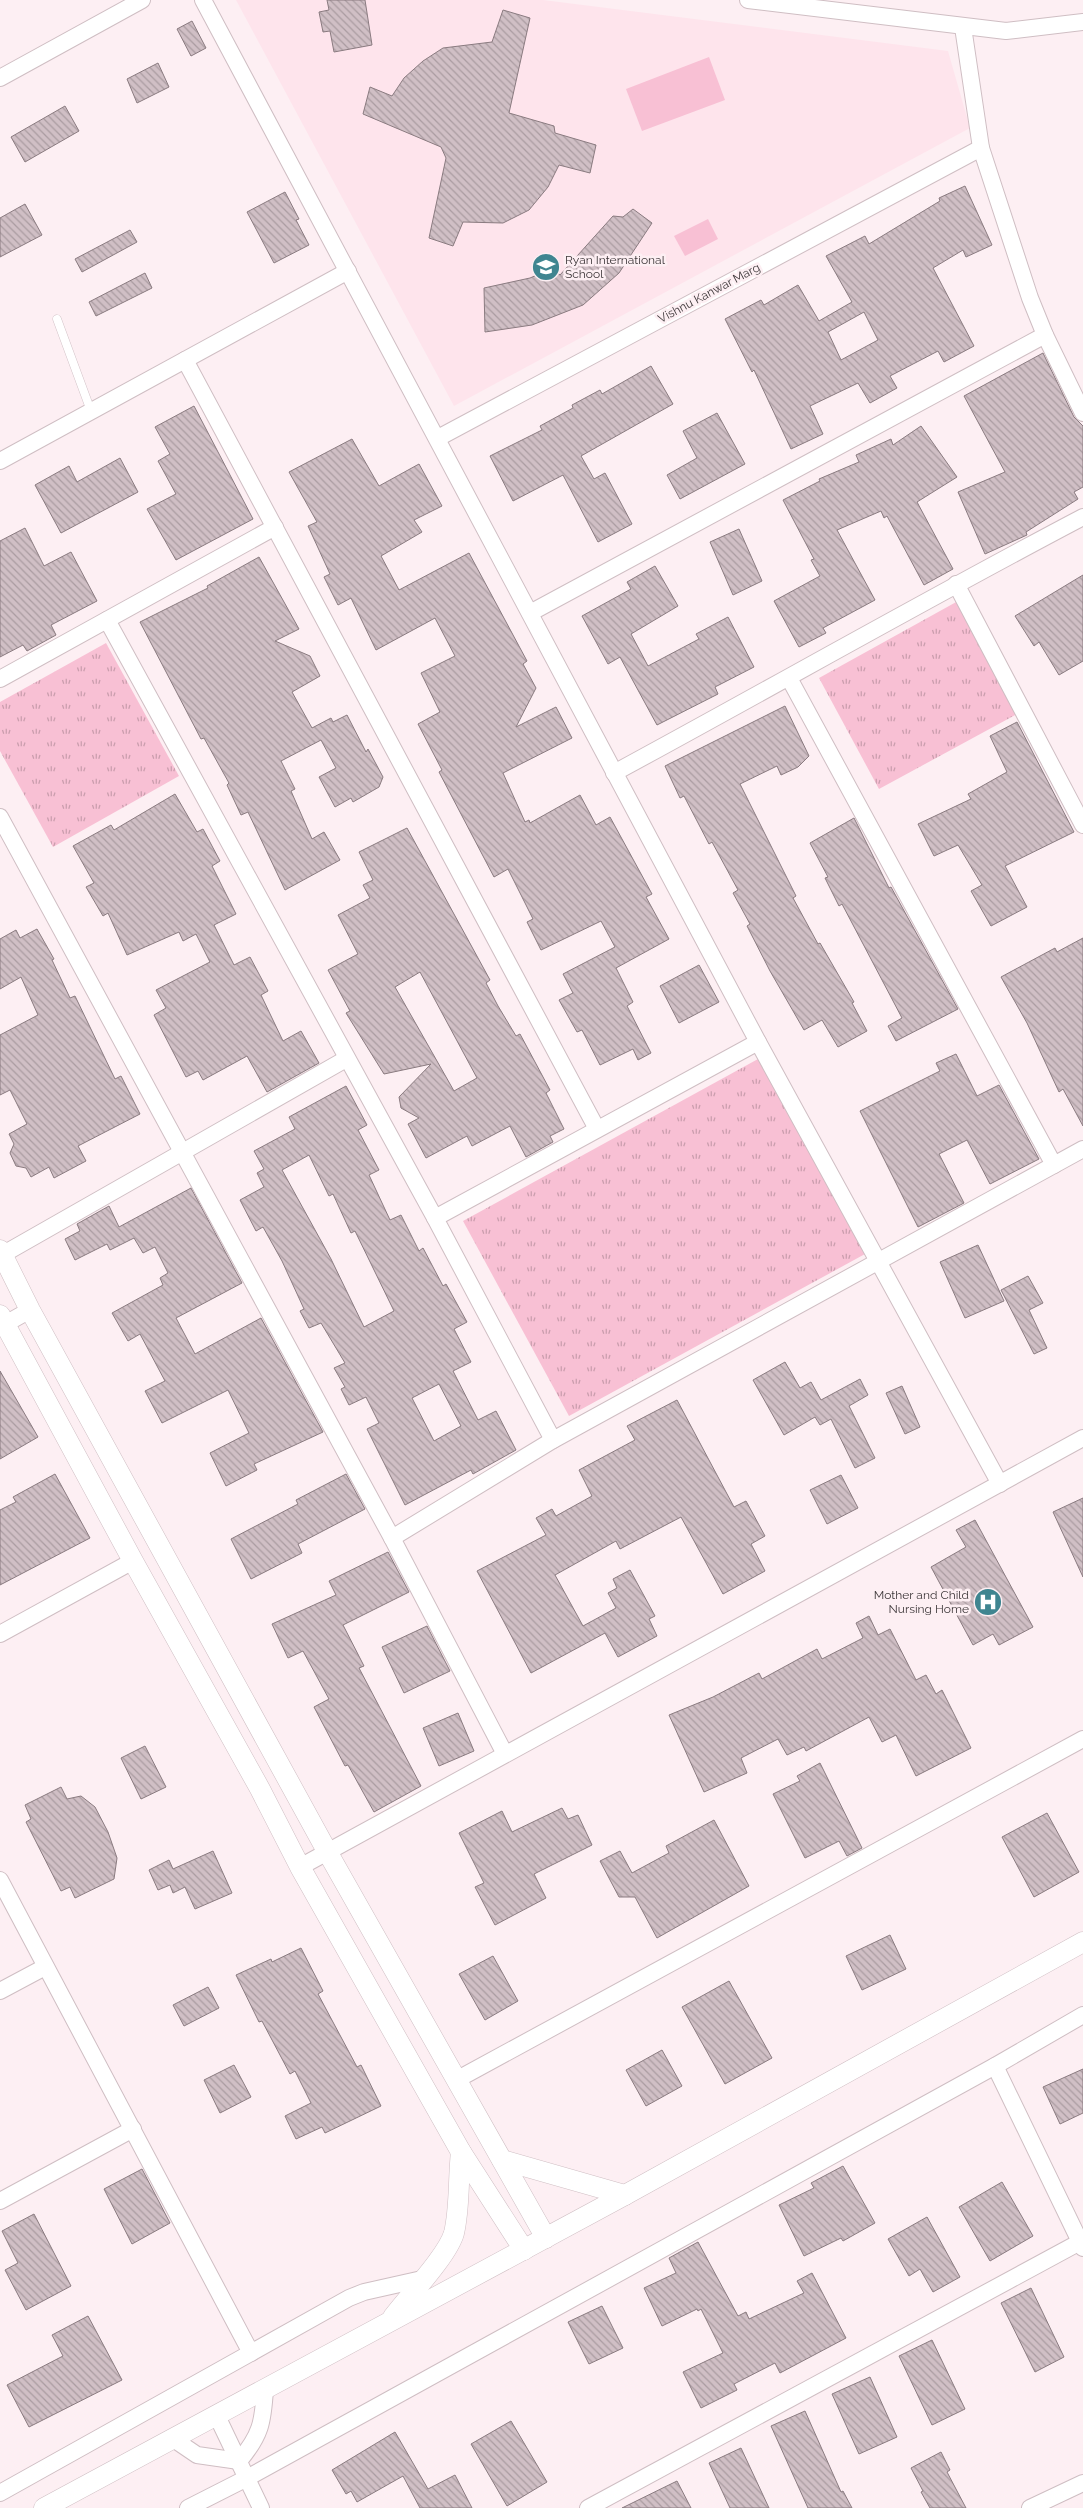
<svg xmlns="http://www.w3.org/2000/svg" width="1083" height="2508" font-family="Raleway,sans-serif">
<defs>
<pattern id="grass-tufts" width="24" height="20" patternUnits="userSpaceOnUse" patternTransform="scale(1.25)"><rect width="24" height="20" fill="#f8c0d4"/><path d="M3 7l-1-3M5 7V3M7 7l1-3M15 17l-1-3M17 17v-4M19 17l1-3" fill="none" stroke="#ca9dad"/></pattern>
<pattern id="building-back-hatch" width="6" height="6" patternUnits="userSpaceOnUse" patternTransform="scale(1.25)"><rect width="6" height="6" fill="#d0bfc5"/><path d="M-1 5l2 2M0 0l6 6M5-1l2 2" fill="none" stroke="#aa9ca1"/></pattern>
</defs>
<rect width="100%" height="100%" fill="#fdeff3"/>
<path fill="#fee4ec" d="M236,0H543L948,51L970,128L454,406Z"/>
<g fill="url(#grass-tufts)">
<path d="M958,601L1019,713L879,789L819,678Z"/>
<path d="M106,643L179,776L53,847L0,751V702Z"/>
<path d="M758,1059L865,1254L569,1416L463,1221Z"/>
</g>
<g fill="#f8c0d4">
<path d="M709,57L725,100L642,131L626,89Z"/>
<path d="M708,219L718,239L685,256L674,236Z"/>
</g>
<g fill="url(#building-back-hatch)" stroke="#8a7b80" fill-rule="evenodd">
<path d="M327,0H365L372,45L334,52L330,31L323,32L319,12L329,10Z"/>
<path d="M503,10L530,18L509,113L554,126L555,133L596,145L590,173L559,165L548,187L529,210L503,223L463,222L453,246L429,238L446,158L441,147L363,114L370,87L392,96L404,78L423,61L443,48L492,42Z"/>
<path d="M192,21L206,48L191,56L177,29Z"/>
<path d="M158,63L169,87L137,103L127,79Z"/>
<path d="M65,106L79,131L25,162L11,137Z"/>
<path d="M965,186L992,245L966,257L963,250L933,268L974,346L944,362L938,351L890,376L897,388L870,403L858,383L810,406L823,434L791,449L754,370L752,372L725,319L761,300L764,305L798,285L819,321L852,302L826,256L865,236L869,244L940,201L939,198ZM864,312L878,340L841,360L828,332Z"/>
<path d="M285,192L299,219L296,220L309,245L274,263L247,212Z"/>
<path d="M25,204L42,235L0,257V218Z"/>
<path d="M633,209L652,223L619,273L583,305L532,325L485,332L484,288L530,278L553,268L560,275L613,216L623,217Z"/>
<path d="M130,230L137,242L82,272L75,259Z"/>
<path d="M145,273L152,288L96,316L89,302Z"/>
<path d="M1043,353L1074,417L1083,426V487L1074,492L1078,499L1026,532L1027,535L985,554L958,492L1005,472L964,396Z"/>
<path d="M651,366L673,404L581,456L594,479L605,473L632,524L598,542L563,475L513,501L490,456L542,430L540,426L573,408L572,405L600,390L602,394Z"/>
<path d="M194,406L253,519L176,560L147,509L176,494L158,461L170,454L155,427Z"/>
<path d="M717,413L745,464L680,499L667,475L697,458L683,431Z"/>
<path d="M921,426L957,477L917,502L953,569L924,585L887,516L884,518L881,511L837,530L875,600L823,628L826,633L799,647L774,601L820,576L811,560L814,559L783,500L820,481L819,479L859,462L856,455L891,439L893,445Z"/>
<path d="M352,439L379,486L419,464L442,506L414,520L422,532L381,556L399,590L469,553L527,661L523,664L536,688L516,727L556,707L572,738L503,773L525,822L529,820L530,823L580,795L596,825L610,817L652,894L646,897L669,939L616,968L633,1002L627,1006L651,1053L638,1060L633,1049L600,1065L582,1030L577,1032L559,1000L573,993L563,974L615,947L601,921L541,950L527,922L533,919L508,869L494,877L439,772L442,770L418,724L440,712L421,673L455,656L435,618L376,650L351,598L338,605L324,577L330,574L308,526L317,522L289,472Z"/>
<path d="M120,458L138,492L61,533L35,485L69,466L77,482Z"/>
<path d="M25,528L44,566L71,552L97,601L51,625L56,635L27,651L23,645L0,657V541Z"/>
<path d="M739,529L762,581L733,595L710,542Z"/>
<path d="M259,557L299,629L275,641L310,656L320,676L292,692L312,728L331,718L333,722L347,715L366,752L368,749L383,777L379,787L353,802L351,798L335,807L319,777L336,768L321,740L281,761L295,789L291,791L312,839L324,832L340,860L285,890L248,812L241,815L227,785L229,783L204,738L201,739L140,622L208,588L207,586Z"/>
<path d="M655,566L678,606L631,634L648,666L699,639L696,634L728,617L754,667L715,687L718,694L657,725L620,657L608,664L582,616L631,589L627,582Z"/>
<path d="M1083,575V661L1059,675L1039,642L1034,646L1015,616Z"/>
<path d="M785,706L809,756L798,767L781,775L777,766L740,784L796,896L793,898L818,944L820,943L854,1002L852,1003L867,1031L838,1047L822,1020L804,1030L770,971L747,926L750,924L733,893L738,890L712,842L709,844L684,796L680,798L665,766Z"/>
<path d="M1017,722L1074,832L1005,866L1027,907L991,926L971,891L982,885L958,845L934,856L918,824L971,799L968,794L1007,772L990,736Z"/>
<path d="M175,794L197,832L203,829L220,861L212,866L236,914L214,925L234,965L250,957L268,991L261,995L283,1041L301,1031L319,1063L267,1092L247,1056L203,1080L198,1071L186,1077L154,1015L166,1008L156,990L210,962L196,934L183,941L179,932L127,955L108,913L103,916L86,887L94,883L73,846L111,825L114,830Z"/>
<path d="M854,818L889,888L891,887L958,1009L896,1041L888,1026L902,1018L842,904L839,906L825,878L828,877L810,843Z"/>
<path d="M407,828L490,980L486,983L498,1006L516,1036L520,1034L550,1090L546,1093L564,1129L550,1136L553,1142L526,1157L510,1126L472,1146L467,1136L426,1158L408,1124L419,1118L401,1108L399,1097L431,1064L384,1074L346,1013L350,1011L328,970L358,954L338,915L370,898L363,885L373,880L359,852ZM420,972L477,1078L454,1091L395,987Z"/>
<path d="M37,929L54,959L52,960L70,998L75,996L115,1079L121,1076L140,1114L78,1146L86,1161L54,1178L49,1167L31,1177L26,1168L16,1166L10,1153L14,1144L9,1134L27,1124L10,1090L0,1095V1035L38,1015L21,977L0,989V939L16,930L20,938Z"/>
<path d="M1083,938V1126L1063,1089L1059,1092L1027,1023L1001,977L1055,948L1057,952Z"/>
<path d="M699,965L719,1002L679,1023L660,986Z"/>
<path d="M956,1054L977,1096L999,1085L1039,1159L990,1184L967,1140L939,1154L964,1203L918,1227L860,1111L940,1071L936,1063Z"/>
<path d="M346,1086L367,1125L358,1130L379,1170L369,1175L390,1220L401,1215L419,1251L423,1248L443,1286L446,1284L467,1322L454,1329L471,1362L453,1371L478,1420L496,1411L516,1450L473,1474L471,1470L405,1505L367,1429L379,1423L366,1397L349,1405L341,1389L345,1387L334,1368L345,1363L321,1323L309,1328L300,1311L304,1309L282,1261L263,1227L256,1231L240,1200L264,1187L257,1173L264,1169L254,1151L295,1129L289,1117ZM309,1155L329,1196L333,1194L351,1233L355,1231L394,1311L364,1327L331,1259L282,1170ZM439,1384L461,1426L434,1441L412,1398Z"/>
<path d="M191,1188L242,1283L176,1318L195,1354L261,1318L323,1432L254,1464L257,1470L226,1486L210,1453L249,1433L228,1390L162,1423L145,1391L165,1381L140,1334L128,1341L112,1313L163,1285L160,1278L168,1273L155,1247L143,1253L134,1238L110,1250L107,1244L75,1260L65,1239L80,1231L77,1224L109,1206L119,1227Z"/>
<path d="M978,1245L1004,1301L965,1318L940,1262Z"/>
<path d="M1028,1276L1043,1303L1029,1310L1047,1348L1034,1354L1001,1290Z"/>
<path d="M785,1362L800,1388L811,1382L821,1400L860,1379L868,1395L849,1406L875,1458L855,1468L831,1419L820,1425L815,1417L784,1435L753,1380Z"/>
<path d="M0,1371L38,1437L0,1459Z"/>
<path d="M902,1386L920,1427L905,1434L886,1393Z"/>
<path d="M677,1400L734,1507L746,1501L765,1536L751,1544L765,1571L723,1594L681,1517L620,1549L616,1541L555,1575L583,1626L616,1608L608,1593L617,1588L613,1579L630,1570L655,1616L649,1619L657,1636L618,1657L605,1633L531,1673L477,1571L546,1535L536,1518L552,1509L556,1516L592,1496L579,1470L635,1440L627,1426Z"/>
<path d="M55,1474L90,1538L0,1585V1510L16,1502L13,1497Z"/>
<path d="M346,1474L365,1509L298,1544L302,1553L251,1579L231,1539L298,1504L296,1500Z"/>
<path d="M841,1475L858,1508L827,1524L810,1490Z"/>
<path d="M1083,1498V1577L1053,1512Z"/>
<path d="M975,1520L1033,1627L999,1645L993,1634L973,1645L931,1567L966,1547L956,1530Z"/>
<path d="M388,1552L409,1592L343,1625L364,1666L359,1668L421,1786L374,1812L348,1765L345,1766L314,1707L329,1699L303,1651L288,1658L272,1624L336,1595L329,1581Z"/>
<path d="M869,1616L878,1635L890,1629L916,1680L926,1675L936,1694L942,1690L971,1748L916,1776L896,1735L882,1742L869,1717L806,1751L804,1747L787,1755L778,1739L741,1758L747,1773L704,1792L669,1715L713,1697L759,1673L762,1679L817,1649L822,1659L863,1638L856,1623Z"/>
<path d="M427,1626L450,1671L404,1693L382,1647Z"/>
<path d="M458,1713L474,1751L439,1766L423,1728Z"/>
<path d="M145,1746L166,1787L141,1799L121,1758Z"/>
<path d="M820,1763L862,1848L847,1856L839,1841L805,1858L773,1794L800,1781L797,1776Z"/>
<path d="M61,1787L67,1799L81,1796L95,1807L108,1832L117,1858L114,1879L75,1898L70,1887L61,1891L26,1822L31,1819L25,1805Z"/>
<path d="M562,1808L568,1819L578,1815L592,1845L534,1874L546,1898L495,1925L475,1887L484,1883L459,1833L502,1811L512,1832Z"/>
<path d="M1047,1813L1079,1872L1034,1897L1002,1837Z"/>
<path d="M714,1820L749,1886L657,1938L635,1897H619L600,1861L620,1851L632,1873L669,1853L666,1846Z"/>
<path d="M213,1851L232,1893L195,1909L185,1887L173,1893L170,1885L158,1890L149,1870L169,1860L173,1869Z"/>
<path d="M890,1935L906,1969L862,1990L846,1956Z"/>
<path d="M301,1948L323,1991L318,1994L357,2067L361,2065L381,2106L325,2133L322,2127L296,2139L285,2116L311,2103L295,2071L290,2074L262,2021L259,2022L236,1975L271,1959L272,1962Z"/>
<path d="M493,1956L518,2001L485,2020L459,1974Z"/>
<path d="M729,1981L772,2058L725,2084L682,2007Z"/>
<path d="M208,1987L219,2008L184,2026L173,2005Z"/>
<path d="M662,2050L682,2086L646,2106L626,2070Z"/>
<path d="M234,2065L251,2097L220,2113L204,2080Z"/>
<path d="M1083,2069V2113L1060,2124L1043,2087Z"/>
<path d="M843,2166L875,2223L843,2241L841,2238L804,2256L779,2205L814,2188L811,2183Z"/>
<path d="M142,2169L170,2223L132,2244L104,2189Z"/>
<path d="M1002,2182L1033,2236L990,2261L959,2207Z"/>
<path d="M34,2214L71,2286L26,2310L5,2270L18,2263L2,2231Z"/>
<path d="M927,2217L960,2277L933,2292L920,2269L909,2276L888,2239Z"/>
<path d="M698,2242L738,2316L746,2312L749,2319L804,2293L797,2281L812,2273L846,2338L780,2373L775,2363L734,2384L737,2390L701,2408L683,2372L723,2353L701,2309L698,2311L697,2309L662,2326L644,2288L676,2273L669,2258Z"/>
<path d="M1031,2288L1064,2357L1035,2372L1001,2303Z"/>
<path d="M602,2306L623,2348L589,2364L568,2322Z"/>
<path d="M88,2316L122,2380L29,2427L7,2385L63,2356L52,2335Z"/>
<path d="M932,2340L965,2409L932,2425L899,2356Z"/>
<path d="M870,2377L897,2437L859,2454L832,2394Z"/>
<path d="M805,2411L841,2492L843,2491L852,2508H808L771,2426Z"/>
<path d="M511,2421L547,2482L507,2506L471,2444Z"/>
<path d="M395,2432L428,2489L455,2475L472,2508H420L403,2476L357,2502L351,2491L346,2494L332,2470Z"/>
<path d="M741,2448L769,2508H730L709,2463Z"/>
<path d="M941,2452L950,2470L947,2472L966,2508H930L921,2492L923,2491L911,2468Z"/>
<path d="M677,2481L691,2508H622Z"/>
</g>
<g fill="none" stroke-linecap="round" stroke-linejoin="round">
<defs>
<path id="service" d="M57,319L91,411"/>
<g id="minor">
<path d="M203,0L758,1042L1000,1484"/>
<path d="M748,0L1006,31L1083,22"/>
<path d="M963,27L981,148L1030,298L1045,335L1083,413"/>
<path d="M0,78L142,0"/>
<path d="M185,360L597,1129"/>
<path d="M438,438L981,148"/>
<path d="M0,461L348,271"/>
<path d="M956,584L1083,825"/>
<path d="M530,613L1045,335"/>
<path d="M107,620L435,1218L553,1440"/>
<path d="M789,678L1054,1165"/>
<path d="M0,679L275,527"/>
<path d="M614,773C771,688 925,600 1083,517"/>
<path d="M0,817L392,1538L505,1754"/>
<path d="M435,1218L758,1042"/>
<path d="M0,1256L346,1059"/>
<path d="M0,1327L30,1310"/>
<path d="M392,1538L553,1440L1083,1149"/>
<path d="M0,1634L133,1561"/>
<path d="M300,1867L1083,1438"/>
<path d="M0,1880L251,2353"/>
<path d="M0,1991L45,1967"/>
<path d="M995,2066L1083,2248"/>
<path d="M458,2079L1083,1739"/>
<path d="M0,2201L133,2129"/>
<path d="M216,2414L261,2508"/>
<path d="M172,2438L197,2455L239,2461C261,2435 263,2422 265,2389"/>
<path d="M0,2493L349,2298L364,2292L422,2279"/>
<path d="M188,2508L247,2478L995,2066L1083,2015"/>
<path d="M588,2508L1080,2242"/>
<path d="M1030,2508L1083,2483"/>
</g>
<g id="tertiary">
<path d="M0,1250L30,1310L328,1853L546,2238"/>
<path d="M0,1315L133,1561L260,1789L300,1867L461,2152L524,2250"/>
<path d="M502,2160L625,2195"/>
<path d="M393,2317C408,2297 448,2255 454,2233C460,2208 458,2178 461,2152"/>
<path d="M44,2508L625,2195L1083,1942"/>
</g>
</defs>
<use href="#service" stroke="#cfbec3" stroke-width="9"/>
<use href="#minor" stroke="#cfbec3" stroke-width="18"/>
<use href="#tertiary" stroke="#cfbec3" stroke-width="21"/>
<use href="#service" stroke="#fff" stroke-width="8"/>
<use href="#minor" stroke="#fff" stroke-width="16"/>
<use href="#tertiary" stroke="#fff" stroke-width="20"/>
</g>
<defs>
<symbol id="school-disc" viewBox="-11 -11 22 22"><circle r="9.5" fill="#3f8590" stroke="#fdeff3"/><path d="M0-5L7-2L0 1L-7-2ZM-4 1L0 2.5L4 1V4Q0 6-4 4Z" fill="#fff"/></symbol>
<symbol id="hospital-disc" viewBox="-11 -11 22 22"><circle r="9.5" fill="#3f8590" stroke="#fdeff3"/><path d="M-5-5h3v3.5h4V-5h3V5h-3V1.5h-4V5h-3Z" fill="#fff"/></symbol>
</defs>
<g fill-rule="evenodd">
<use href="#school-disc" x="530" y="251" width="32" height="32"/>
<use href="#hospital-disc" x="972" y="1586" width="32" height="32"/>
</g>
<g text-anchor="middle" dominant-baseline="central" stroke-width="5" stroke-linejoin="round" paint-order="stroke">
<g font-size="12" fill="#3d3739" stroke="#fdeff3" text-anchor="start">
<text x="565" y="260">Ryan International<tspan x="565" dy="14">School</tspan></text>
<text x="969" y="1595" text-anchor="end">Mother and Child<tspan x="969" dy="14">Nursing Home</tspan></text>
</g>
<g font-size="12" fill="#3d3739" stroke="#fdeff3">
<text transform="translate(709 293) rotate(-28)">Vishnu Kanwar Marg</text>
</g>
</g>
</svg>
